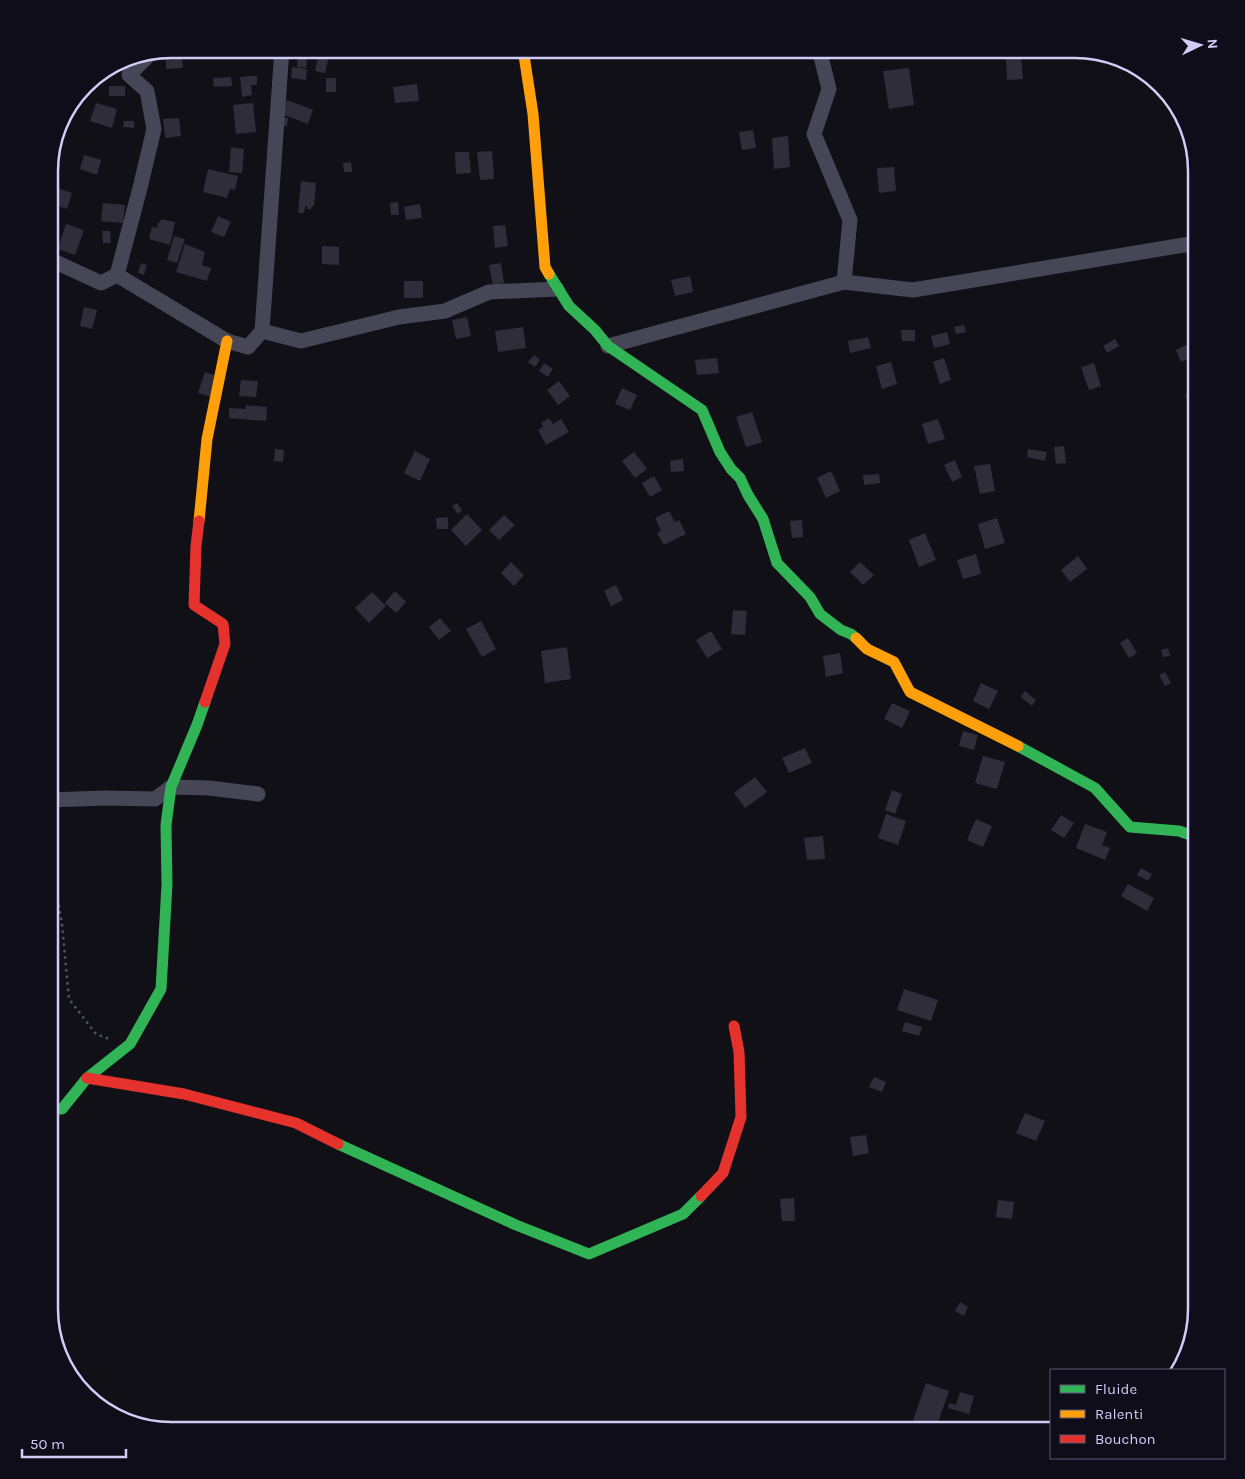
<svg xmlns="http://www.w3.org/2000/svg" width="1245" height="1479" font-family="Karla,sans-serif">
<rect width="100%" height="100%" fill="#111017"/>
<g fill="#2f2d39">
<path d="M863,49H880L882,56L865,59Z"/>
<path d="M160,53H167L168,59L182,58L183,68L166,69V60H161Z"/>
<path d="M298,56L307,57L306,68L297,67Z"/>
<path d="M1021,56L1023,79L1007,80L1006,58Z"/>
<path d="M318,57L328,60L325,73L315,71Z"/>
<path d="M292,67L307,69L306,80L291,78Z"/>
<path d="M909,68L914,105L889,109L883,71Z"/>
<path d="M250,76H257V85H251L252,95L242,97L240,77Z"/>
<path d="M231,77L232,86L214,87L213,78Z"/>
<rect x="326" y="78" width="10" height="14"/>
<path d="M417,84L419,101L395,103L393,87Z"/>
<rect x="109" y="86" width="16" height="10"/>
<path d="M287,100L313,110L308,124L282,114Z"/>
<path d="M96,103L117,109L112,128L90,121Z"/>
<path d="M253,103L256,132L236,134L233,105Z"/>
<path d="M179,118L181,136L165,138L163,119Z"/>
<path d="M281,118H288L287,126H281Z"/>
<path d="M124,121H134V128L123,127Z"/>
<path d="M753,130L756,148L742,150L739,132Z"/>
<path d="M788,136L790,167L774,169L772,138Z"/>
<path d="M231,147L244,149L242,173L229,172Z"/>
<path d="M492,151L494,179L480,180L477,152Z"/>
<path d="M455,152H469L471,173L456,174Z"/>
<path d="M84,155L101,160L97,175L80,169Z"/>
<path d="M351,162L352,172H344L343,163Z"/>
<path d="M894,167L896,191L879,193L877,168Z"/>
<path d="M208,169L238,176L235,190L230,189L227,198L203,192Z"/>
<path d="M301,181L316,183L314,207L312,206L311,209H307V206H305L304,213H298Z"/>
<path d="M57,188L72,193L67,209L52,204Z"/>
<path d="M398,202L399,215H391L390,203Z"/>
<path d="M103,203L125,205L123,223L101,221Z"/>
<path d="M420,204L422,218L406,220L404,207Z"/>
<path d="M218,216L231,222L224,237L211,232Z"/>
<path d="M161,219L175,222L170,245L149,239L152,227L157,228L158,222L160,223Z"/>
<path d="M66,224L84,230L75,255L58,249Z"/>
<path d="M505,225L508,246L495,248L493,226Z"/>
<path d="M102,231H110L111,243H103Z"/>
<path d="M174,236L185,239L177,263L167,260Z"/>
<path d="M185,244L205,252L202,265L211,268L207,281L176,272Z"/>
<path d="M322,246L339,247V265L322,264Z"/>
<path d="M141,263L147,265L144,275L138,273Z"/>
<path d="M501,263L504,283L493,285L489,265Z"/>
<path d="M690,276L693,292L675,296L671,280Z"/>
<rect x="404" y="281" width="19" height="17"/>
<path d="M84,307L97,310L92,329L80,326Z"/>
<path d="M467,317L471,336L456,339L452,320Z"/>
<path d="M964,325L966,332L956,334L954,327Z"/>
<path d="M523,327L526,348L498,352L495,331Z"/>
<path d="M901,330H915V341H902Z"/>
<path d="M947,332L950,344L934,348L931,336Z"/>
<path d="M868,337L871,348L850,353L848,341Z"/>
<path d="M1115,339L1119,346L1107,353L1103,346Z"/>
<path d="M1190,343L1196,355L1181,362L1176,350Z"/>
<path d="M534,355L540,360L535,367L528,362Z"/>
<path d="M717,358L719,373L697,375L695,360Z"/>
<path d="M944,358L951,380L940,384L933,362Z"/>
<path d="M891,362L897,384L882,389L876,366Z"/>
<path d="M544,363L553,369L548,377L539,371Z"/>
<path d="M1094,363L1101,386L1089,390L1081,367Z"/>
<path d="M205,372L218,376L212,397L198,393Z"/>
<path d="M241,380L258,381L256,397L239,396Z"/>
<path d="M559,381L570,396L558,405L547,390Z"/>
<path d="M622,388L637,395L630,410L615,404Z"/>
<path d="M1196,389V406L1192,408L1185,394Z"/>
<path d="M246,405L267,407L266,421L229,418V408L246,409Z"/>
<path d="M752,412L762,442L746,447L736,417Z"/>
<path d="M549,418L553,424L561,419L569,432L546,445L538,430L543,427L541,423Z"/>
<path d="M938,419L945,439L928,444L922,424Z"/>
<path d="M1064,446L1066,463L1056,464L1054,447Z"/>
<path d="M275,449L284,450L283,462L274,461Z"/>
<path d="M1028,449L1047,452L1045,461L1027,457Z"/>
<path d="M415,451L430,459L420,481L404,473Z"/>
<path d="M634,452L647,469L635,478L622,461Z"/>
<path d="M683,459L684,471L671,472L670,461Z"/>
<path d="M955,460L962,477L952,482L944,465Z"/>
<path d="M990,464L995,491L980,494L974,466Z"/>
<path d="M831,471L840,491L826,498L817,478Z"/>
<path d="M879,474L880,483L864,485L863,475Z"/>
<path d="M654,476L662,490L650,497L642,483Z"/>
<path d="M457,503L462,510L458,514L452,506Z"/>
<path d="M669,511L675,522L679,520L686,534L664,545L657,533L661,531L655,518Z"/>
<path d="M467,514L482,530L466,546L451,530Z"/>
<path d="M504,515L515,525L499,540L489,530Z"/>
<path d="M448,517V529H437L436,518Z"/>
<path d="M997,518L1005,543L985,549L978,524Z"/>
<path d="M802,520L803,537L792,538L790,521Z"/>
<path d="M925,533L936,560L919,567L909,540Z"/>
<path d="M976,554L981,574L963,579L957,560Z"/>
<path d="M1078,556L1087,569L1070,582L1061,570Z"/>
<path d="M511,562L524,575L514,586L501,573Z"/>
<path d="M860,562L874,575L863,585L850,572Z"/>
<path d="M616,585L623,600L611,606L604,591Z"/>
<path d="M395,591L406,602L396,613L385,603Z"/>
<path d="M372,592L386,606L369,623L355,608Z"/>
<path d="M733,610L747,611L745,635L731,634Z"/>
<path d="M440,618L451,631L439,640L429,627Z"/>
<path d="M481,621L496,649L482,657L466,629Z"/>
<path d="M711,631L722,649L707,658L696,640Z"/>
<path d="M1128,638L1137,653L1129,658L1120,643Z"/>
<path d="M567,647L571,679L545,683L541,651Z"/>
<path d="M1168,648L1170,656L1163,657L1161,650Z"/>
<path d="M840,653L843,673L826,677L823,656Z"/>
<path d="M1165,672L1171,683L1165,686L1159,675Z"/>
<path d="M981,683L998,691L989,709L973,701Z"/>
<path d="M1025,691L1036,700L1032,706L1021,697Z"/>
<path d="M892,703L910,711L902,728L884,719Z"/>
<path d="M963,731L978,735L974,750L959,746Z"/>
<path d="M805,748L812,763L789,773L782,758Z"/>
<path d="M983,756L1005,762L997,789L975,783Z"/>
<path d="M755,777L767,792L745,808L734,793Z"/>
<path d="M892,790L902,794L895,814L885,810Z"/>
<path d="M886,814L906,821L898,845L878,838Z"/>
<path d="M1061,815L1074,823L1064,838L1051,830Z"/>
<path d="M976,819L992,826L983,847L967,840Z"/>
<path d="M1085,824L1107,832L1102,845L1110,848L1105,860L1076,848Z"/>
<path d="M823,836L825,859L807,860L804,838Z"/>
<path d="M1141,868L1152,874L1148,881L1137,875Z"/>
<path d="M1128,884L1154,898L1147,911L1121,896Z"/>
<path d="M904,989L938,1000L931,1021L897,1010Z"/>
<path d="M905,1022L922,1027L919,1036L902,1031Z"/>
<path d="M874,1077L886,1082L882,1092L869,1087Z"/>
<path d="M1025,1113L1045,1121L1036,1141L1016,1133Z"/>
<path d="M866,1135L869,1153L853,1156L850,1137Z"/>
<path d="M794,1198L795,1221H782L780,1199Z"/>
<path d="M998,1200L1014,1202L1012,1219L996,1217Z"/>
<path d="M960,1302L968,1307L964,1316L955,1311Z"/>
<path d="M926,1383L949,1391L936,1428L913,1420Z"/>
<path d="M960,1392L974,1396L969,1414L948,1408L949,1403L956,1405Z"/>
</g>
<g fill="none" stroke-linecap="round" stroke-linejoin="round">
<path stroke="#4b5660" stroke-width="2.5" stroke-dasharray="2.5 4" stroke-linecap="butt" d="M49,847L62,924L69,999L96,1034L109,1039"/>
<g stroke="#474656" stroke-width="15">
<path d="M819,49L829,89L814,134L850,220L844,282"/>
<path d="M49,259L101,283L117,275L227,341L248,347L262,331L301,341L399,317L445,311L489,292L557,289"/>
<path d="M117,275L140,188L154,129L147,91L129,75L151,53"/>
<path d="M262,331L282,49"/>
<path d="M608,346L844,282L913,290L1196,243"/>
<path d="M49,800L105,798L155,799L171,787L209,788L258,794"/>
</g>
<g stroke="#30b455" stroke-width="11">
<path d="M549,274L569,306L595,330L608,346L702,410L720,452L731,469L740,478L748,495L763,519L777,563L810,597L820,614L841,630L851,634L856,638"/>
<path d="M1018,746L1095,788L1130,827L1179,831L1196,837"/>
<path d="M49,1109H62L87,1078L130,1044L161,989L167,885L166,825L171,787L197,725L205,702"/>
<path d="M338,1144L516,1225L589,1254L683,1214L701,1196"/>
</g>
<g stroke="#ff9f0a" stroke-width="11">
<path d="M523,49L533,114L545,267L549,274"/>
<path d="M199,521L207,439L227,341"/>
<path d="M856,638L867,649L894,662L910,692L1018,746"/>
</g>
<g stroke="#e5322d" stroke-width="11">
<path d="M199,521L196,546L194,605L223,624L225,644L205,702"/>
<path d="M87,1078L184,1094L296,1123L338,1144"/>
<path d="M701,1196L723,1173L741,1117L739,1052L734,1026"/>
</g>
</g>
<path d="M0 0H1245V1479H0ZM171 58H1075A113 113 0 0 1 1188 171V1309A113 113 0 0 1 1075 1422H171A113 113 0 0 1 58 1309V171A113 113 0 0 1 171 58Z" fill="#0f0d1a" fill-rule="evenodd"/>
<path fill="none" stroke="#d3ccf8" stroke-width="2.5" d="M171 58H1075A113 113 0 0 1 1188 171V1309A113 113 0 0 1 1075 1422H171A113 113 0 0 1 58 1309V171A113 113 0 0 1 171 58Z"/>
<rect x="1050" y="1369" width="175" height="90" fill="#0f0d1a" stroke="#5d5973"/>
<rect x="1060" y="1385" width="25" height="8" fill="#30b455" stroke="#5d5973"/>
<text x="1095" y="1394" font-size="15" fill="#d3ccf8">Fluide</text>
<rect x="1060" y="1410" width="25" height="8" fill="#ff9f0a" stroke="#5d5973"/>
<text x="1095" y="1419" font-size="15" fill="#d3ccf8">Ralenti</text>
<rect x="1060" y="1435" width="25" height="8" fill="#e5322d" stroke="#5d5973"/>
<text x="1095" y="1444" font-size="15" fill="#d3ccf8">Bouchon</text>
<g transform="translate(1200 45) rotate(85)" stroke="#0f0d1a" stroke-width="4" paint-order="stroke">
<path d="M0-4L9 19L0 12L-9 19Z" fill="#d3ccf8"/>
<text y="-8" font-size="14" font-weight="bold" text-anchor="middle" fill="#d3ccf8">N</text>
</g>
<path d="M22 1449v8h104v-8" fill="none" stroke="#d3ccf8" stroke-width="2.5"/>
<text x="30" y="1449" font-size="15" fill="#d3ccf8" stroke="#0f0d1a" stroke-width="4" paint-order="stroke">50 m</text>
</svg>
